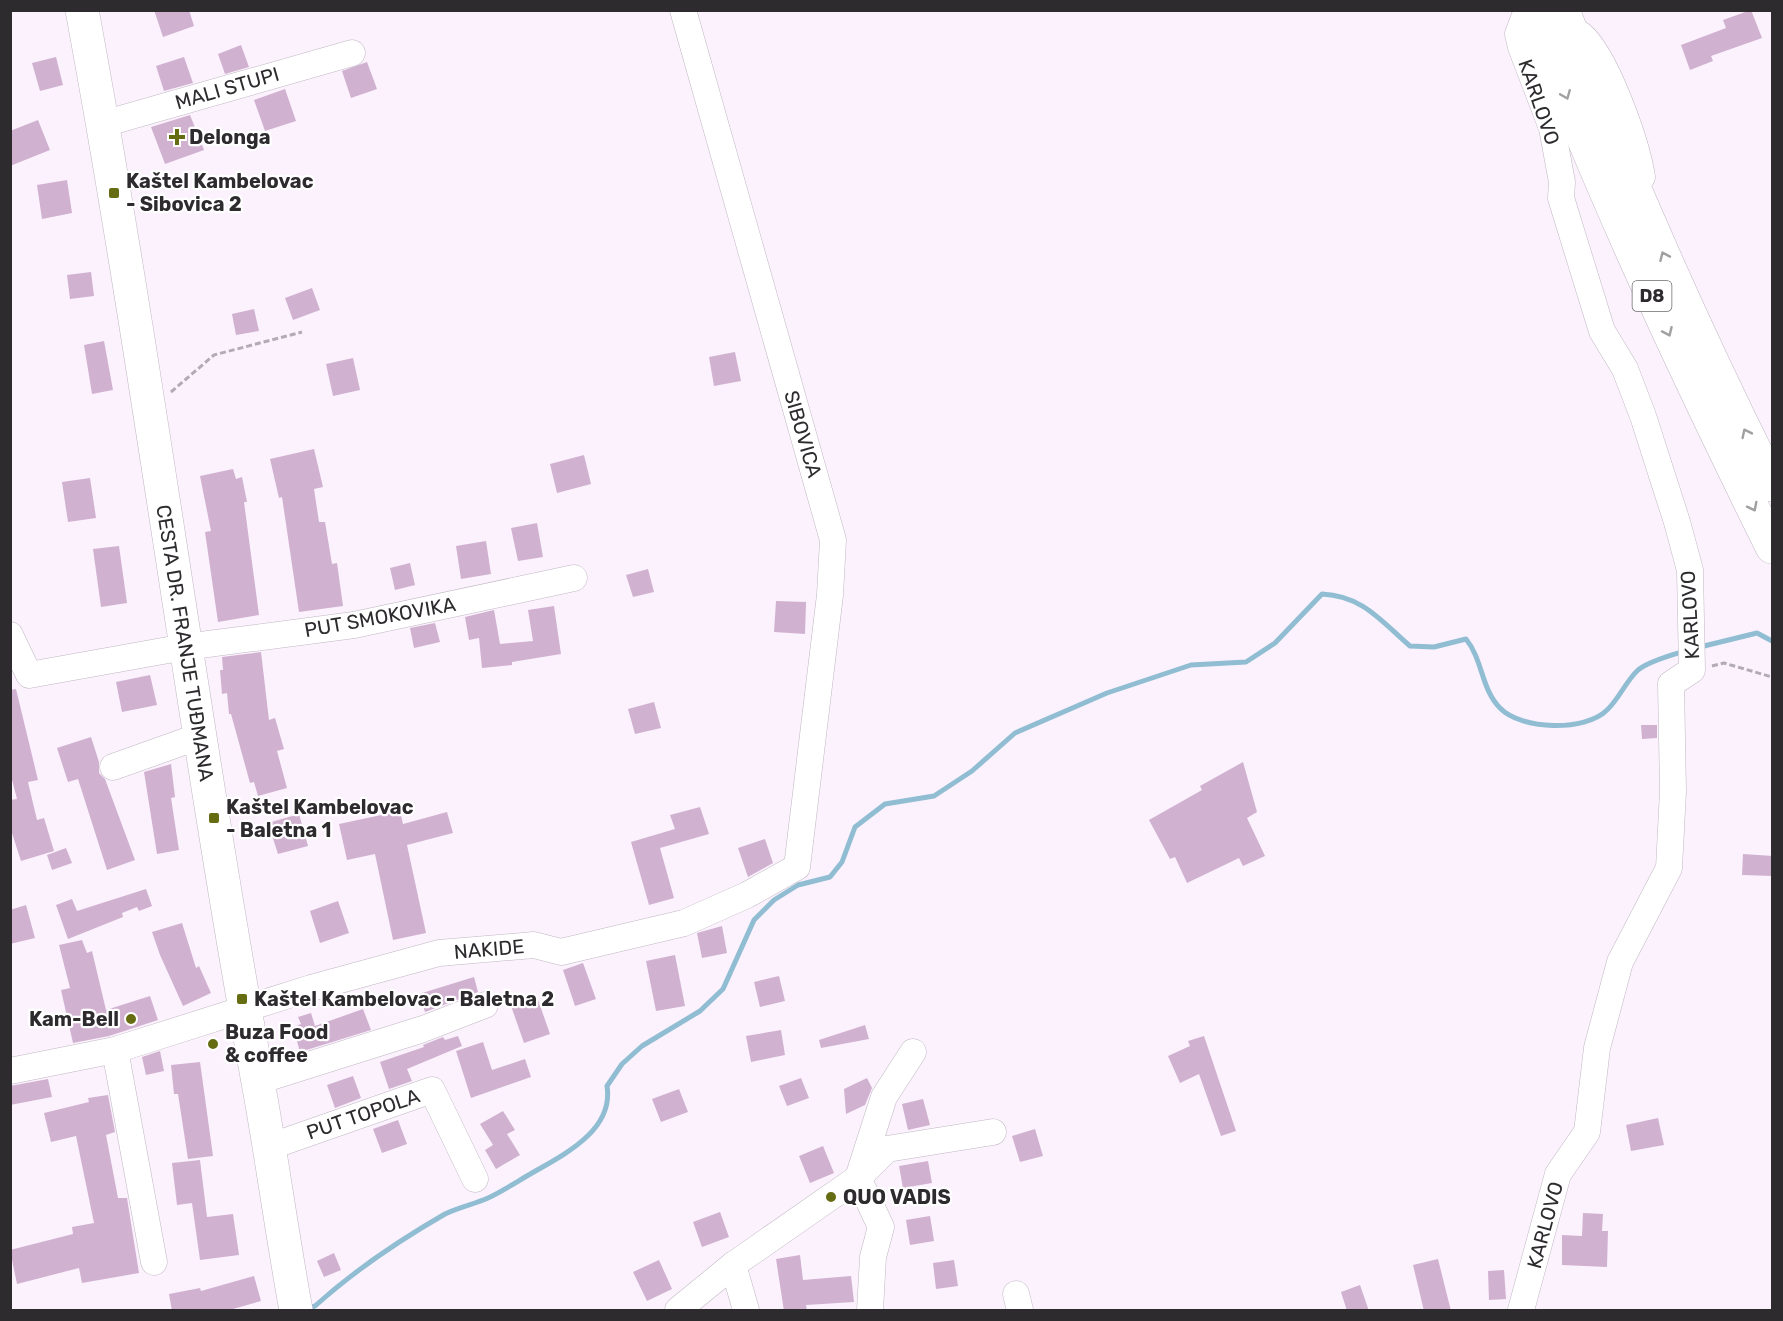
<svg xmlns="http://www.w3.org/2000/svg" width="1783" height="1321" font-family="Rubik,sans-serif">
<rect width="100%" height="100%" fill="#fbf2fe"/>
<g fill="none" stroke-linecap="round" stroke-linejoin="round">
<g stroke="#91bdd3" stroke-width="5">
<path d="M1700,647L1757,633L1772,641"/>
<path d="M308,1308L315,1306C355,1270 398,1241 445,1214C459,1207 475,1204 488,1198C503,1191 518,1181 532,1173C565,1154 614,1130 607,1086L622,1064L642,1046L700,1011L723,989L754,920L774,900L798,885L830,877L842,862L855,827L885,804L934,796L972,771L1015,733L1107,693L1191,665L1246,662L1275,643L1322,594C1363,596 1381,621 1410,646L1434,647L1466,639C1483,660 1481,689 1500,708C1521,730 1585,732 1607,710C1619,699 1626,681 1638,670C1649,661 1672,655 1685,651"/>
</g>
</g>
<g fill="#d1b1d0">
<path d="M154,10H189L194,26L163,37Z"/>
<path d="M1751,10L1762,38L1711,56L1713,61L1690,70L1681,45L1726,28L1723,20Z"/>
<path d="M241,45L249,67L225,74L218,54Z"/>
<path d="M56,57L63,85L40,91L32,63Z"/>
<path d="M184,57L193,83L164,91L156,66Z"/>
<path d="M367,62L377,89L351,98L342,71Z"/>
<path d="M285,89L296,121L265,131L254,100Z"/>
<path d="M190,115L204,150L165,164L151,127Z"/>
<path d="M38,120L50,150L10,166V131Z"/>
<path d="M67,180L72,213L42,219L37,185Z"/>
<path d="M91,272L94,296L70,299L67,275Z"/>
<path d="M312,288L320,310L293,320L285,298Z"/>
<path d="M254,309L259,331L236,335L232,314Z"/>
<path d="M104,341L113,390L92,394L84,345Z"/>
<path d="M735,352L741,381L714,386L709,357Z"/>
<path d="M353,358L360,390L333,396L326,364Z"/>
<path d="M314,449L323,487L314,489L319,522H325L332,564L337,563L343,606L299,612L282,497L279,498L270,459Z"/>
<path d="M584,455L591,484L557,493L550,464Z"/>
<path d="M233,469L236,479L242,477L247,502H244L259,615L218,622L205,532L211,531L200,476Z"/>
<path d="M90,478L96,518L68,522L62,482Z"/>
<path d="M537,523L543,557L518,561L511,528Z"/>
<path d="M486,541L491,574L461,579L456,546Z"/>
<path d="M119,546L127,603L101,607L93,549Z"/>
<path d="M410,563L415,585L395,590L390,568Z"/>
<path d="M648,569L654,592L633,597L626,575Z"/>
<path d="M776,601L806,602L805,634L774,632Z"/>
<path d="M554,606L561,654L512,662V665L482,668L479,638L469,640L465,617L494,610L500,644L533,641L528,610Z"/>
<path d="M435,623L440,642L414,648L410,628Z"/>
<path d="M261,652L269,720L275,718L284,749L277,751L287,788L258,796L254,782L250,783L231,714H229L227,693L222,694L220,670H223L222,657Z"/>
<path d="M150,675L157,705L122,712L116,682Z"/>
<path d="M16,689L38,780L28,782L37,820L44,818L54,851L21,861L10,827V800L17,799L10,772V690Z"/>
<path d="M654,702L661,728L635,734L628,709Z"/>
<path d="M1641,725H1657V738L1642,739Z"/>
<path d="M91,737L99,762V773L105,779L135,860L107,870L78,779L68,782L57,748Z"/>
<path d="M1243,762L1257,812L1247,818L1265,856L1243,866L1239,858L1187,883L1175,857L1170,859L1149,820L1202,790L1200,786Z"/>
<path d="M171,764L175,797L171,798L179,850L157,854L144,772Z"/>
<path d="M700,807L709,834L660,848L674,898L649,905L631,842L675,829L670,815Z"/>
<path d="M400,811L403,824L447,812L453,833L407,845L426,933L393,940L375,854L347,860L339,824Z"/>
<path d="M299,814L308,846L278,854L268,823Z"/>
<path d="M765,839L773,863L748,877L738,848Z"/>
<path d="M66,848L72,863L52,870L47,855Z"/>
<path d="M1743,854L1773,856V876L1742,875Z"/>
<path d="M146,889L152,906L139,911L137,907L122,913L123,917L68,939L56,905L72,899L77,911Z"/>
<path d="M338,901L349,933L320,943L310,911Z"/>
<path d="M26,905L35,938L10,944V910Z"/>
<path d="M182,923L196,968L199,966L211,993L183,1006L160,955L152,932Z"/>
<path d="M722,926L727,953L702,958L697,933Z"/>
<path d="M82,940L87,953L92,951L106,1010L150,996L158,1020L109,1036L73,1043L61,990L70,988L59,945Z"/>
<path d="M675,955L685,1006L656,1011L646,961Z"/>
<path d="M583,963L596,999L575,1006L563,970Z"/>
<path d="M779,976L785,1001L760,1007L754,982Z"/>
<path d="M474,977L478,992L425,1012L419,994Z"/>
<path d="M536,994L550,1034L524,1043L510,1003Z"/>
<path d="M363,1009L371,1030L300,1052L293,1027L301,1024L298,1017L311,1013L315,1026Z"/>
<path d="M865,1025L869,1039L821,1048L819,1040Z"/>
<path d="M781,1030L785,1055L751,1062L746,1036Z"/>
<path d="M458,1036L462,1046L407,1069L412,1081L389,1089L380,1062L424,1047L423,1045L443,1037L445,1040Z"/>
<path d="M1204,1036L1236,1131L1221,1136L1199,1074L1180,1083L1168,1056L1190,1046L1188,1041Z"/>
<path d="M483,1042L492,1070L525,1059L531,1077L471,1098L456,1051Z"/>
<path d="M160,1051L164,1071L146,1075L142,1057Z"/>
<path d="M200,1062L213,1156L188,1159L178,1094H174L171,1065Z"/>
<path d="M353,1076L361,1098L335,1108L327,1085Z"/>
<path d="M801,1078L809,1098L787,1106L779,1086Z"/>
<path d="M867,1078L872,1088L865,1105L846,1114L844,1089Z"/>
<path d="M48,1079L52,1097L10,1105V1086Z"/>
<path d="M679,1089L688,1112L661,1122L652,1099Z"/>
<path d="M108,1095L115,1132L106,1135L118,1198H127L139,1273L82,1283L79,1268L17,1284L10,1250L73,1234L72,1227L94,1223L76,1136L51,1142L44,1113L89,1102L88,1098Z"/>
<path d="M923,1099L930,1125L908,1130L902,1104Z"/>
<path d="M503,1111L515,1130L507,1134L520,1155L496,1169L485,1150L493,1145L480,1124Z"/>
<path d="M1658,1118L1664,1145L1631,1151L1626,1125Z"/>
<path d="M398,1120L407,1144L382,1153L373,1129Z"/>
<path d="M1035,1129L1043,1156L1020,1162L1012,1136Z"/>
<path d="M823,1146L834,1173L810,1183L799,1156Z"/>
<path d="M200,1160L207,1217L233,1214L239,1255L200,1260L192,1203L177,1205L172,1163Z"/>
<path d="M928,1161L932,1183L903,1188L899,1166Z"/>
<path d="M720,1212L729,1237L702,1247L693,1222Z"/>
<path d="M1583,1213L1603,1214L1602,1231H1608L1607,1267L1562,1265V1235L1582,1236Z"/>
<path d="M930,1216L934,1241L910,1245L906,1220Z"/>
<path d="M334,1253L341,1270L324,1277L317,1261Z"/>
<path d="M800,1255L803,1280L851,1276L854,1302L806,1305L807,1311H784L776,1259Z"/>
<path d="M1438,1259L1451,1311H1424L1413,1265Z"/>
<path d="M659,1260L672,1289L647,1301L633,1272Z"/>
<path d="M954,1260L958,1286L936,1289L933,1263Z"/>
<path d="M1504,1270L1506,1299L1489,1300L1488,1271Z"/>
<path d="M254,1276L261,1301L226,1311H172L169,1294L200,1288L201,1291Z"/>
<path d="M1360,1285L1369,1311H1347L1341,1292Z"/>
</g>
<g fill="none" stroke-linecap="round" stroke-linejoin="round">
<defs>
<g id="minor">
<path d="M1580,34C1606,54 1637,144 1642,177"/>
<path d="M103,124L352,53"/>
<path d="M10,635L29,675L185,647L354,625L574,578"/>
<path d="M113,767L200,736"/>
<path d="M115,1050L154,1262"/>
<path d="M10,1071L115,1050L311,988L439,953L534,945L561,952L684,923L747,895L797,867L830,595L833,540L683,10"/>
<path d="M258,1081L423,1029L485,1005"/>
<path d="M269,1147L432,1090L475,1179"/>
<path d="M733,1265L746,1310"/>
<path d="M1016,1294L1020,1310"/>
<path d="M678,1310L733,1265L858,1178L884,1097L913,1052"/>
<path d="M870,1310L873,1257L881,1227L858,1178L887,1149L993,1132"/>
<path d="M1521,1310L1558,1174L1587,1132L1597,1048L1620,962L1669,868L1673,791L1671,684L1692,670L1690,570L1677,522L1643,416L1625,369L1602,331L1561,198L1562,182L1552,128L1521,47L1518,34L1524,18"/>
</g>
<g id="major">
<path d="M82,10C148,366 193,726 258,1082C272,1158 282,1235 296,1310"/>
<path d="M1532,10C1602,194 1685,371 1772,547"/>
<path d="M1563,10C1624,172 1695,331 1772,485"/>
</g>
</defs>
<use href="#minor" stroke="#c0b7c2" stroke-width="27"/>
<use href="#major" stroke="#c0b7c2" stroke-width="34"/>
<g stroke="#b2abb4" stroke-width="3" stroke-dasharray="6 3" stroke-linecap="butt">
<path d="M171,392L214,355L302,332"/>
<path d="M1712,666L1724,663L1772,677"/>
</g>
<use href="#minor" stroke="#fff" stroke-width="26"/>
<use href="#major" stroke="#fff" stroke-width="33"/>
</g>
<defs><path id="oneway-chevron" d="M-2-3.5L2.5 0L-2 3.5" fill="none" stroke-width="1.6" stroke-linecap="round" stroke-linejoin="round" transform="scale(1.5)"/></defs>
<g stroke="#a1a0a1">
<use href="#oneway-chevron" transform="translate(1566 95) rotate(68)"/>
<use href="#oneway-chevron" transform="translate(1664 256) rotate(-114)"/>
<use href="#oneway-chevron" transform="translate(1668 332) rotate(66)"/>
<use href="#oneway-chevron" transform="translate(1746 433) rotate(-116)"/>
<use href="#oneway-chevron" transform="translate(1753 507) rotate(63)"/>
</g>
<g fill="#656c11" stroke="#fff" stroke-width="2">
<path d="M174 128h6v6h6v6h-6v6h-6v-6h-6v-6h6z"/>
<rect x="108" y="187" width="12" height="12" rx="3"/>
<rect x="208" y="812" width="12" height="12" rx="3"/>
<rect x="236" y="993" width="12" height="12" rx="3"/>
<circle cx="131" cy="1019" r="6"/>
<circle cx="213" cy="1044" r="6"/>
<circle cx="831" cy="1197" r="6"/>
</g>
<g text-anchor="middle" dominant-baseline="central" stroke-width="4.5" stroke-linejoin="round" paint-order="stroke">
<rect fill="#fff" stroke="#6d6b6d" stroke-width="1.5" x="1632.5" y="281" width="39" height="30" rx="4.5"/>
<g font-size="18" font-weight="bold" fill="#2e2b2f">
<text x="1652" y="296">D8</text>
</g>
<g font-size="20" fill="#2e2b2f" stroke="#fff">
<text transform="translate(227 88) rotate(-16)">MALI STUPI</text>
<text transform="translate(1539 102) rotate(71)">KARLOVO</text>
<text transform="translate(803 434) rotate(74)">SIBOVICA</text>
<text transform="translate(1690 615) rotate(-93)">KARLOVO</text>
<text transform="translate(380 617) rotate(-10)">PUT SMOKOVIKA</text>
<text transform="translate(185 643) rotate(81)">CESTA DR. FRANJE TUĐMANA</text>
<text transform="translate(489 949) rotate(-5)">NAKIDE</text>
<text transform="translate(363 1114) rotate(-19)">PUT TOPOLA</text>
<text transform="translate(1545 1225) rotate(-75)">KARLOVO</text>
</g>
<g font-size="20" font-weight="bold" fill="#2e2b2f" stroke="#fff" text-anchor="start">
<text x="189" y="137">Delonga</text>
<text x="126" y="181">Kaštel Kambelovac<tspan x="126" dy="23">- Sibovica 2</tspan></text>
<text x="226" y="807">Kaštel Kambelovac<tspan x="226" dy="23">- Baletna 1</tspan></text>
<text x="254" y="999">Kaštel Kambelovac - Baletna 2</text>
<text x="119" y="1019" text-anchor="end">Kam-Bell</text>
<text x="225" y="1032">Buza Food<tspan x="225" dy="23">&amp; coffee</tspan></text>
<text x="843" y="1197">QUO VADIS</text>
</g>
</g>
<rect width="1783" height="1321" fill="none" stroke="#2e2b2f" stroke-width="24"/>
</svg>
